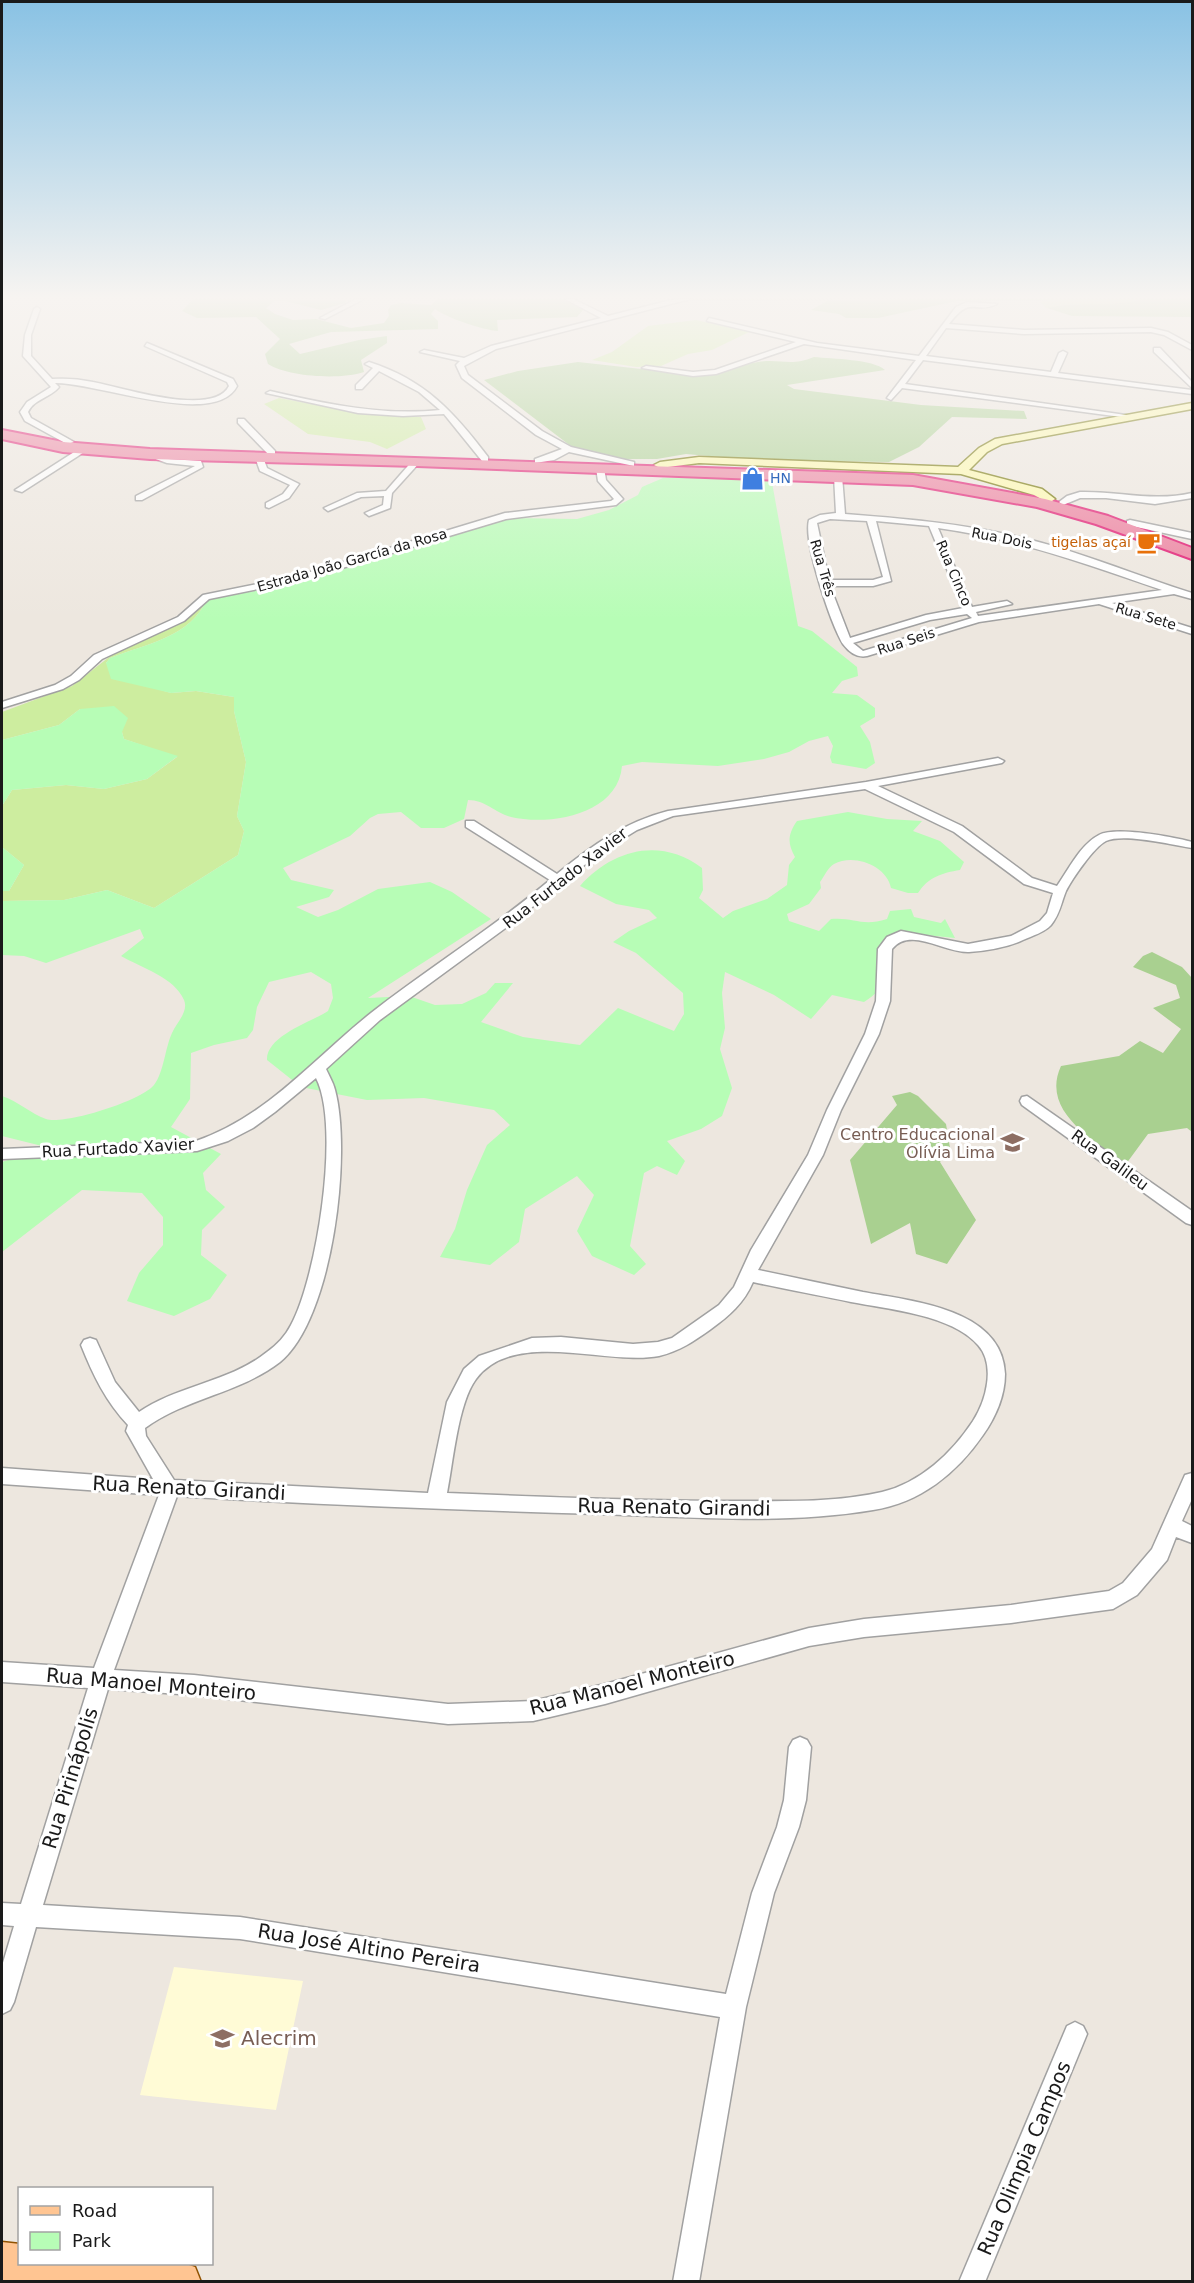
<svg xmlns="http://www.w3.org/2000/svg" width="1194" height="2283" font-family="'DejaVu Sans',sans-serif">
<rect width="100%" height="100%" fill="#ede7df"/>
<path fill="#fffbd6" d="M174,1967L303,1981L276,2110L140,2095Z"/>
<path fill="#c2c0aa" d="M691,299H912L692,301Z"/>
<g fill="#cded9f">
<path d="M1053,299H1143C1113,308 1078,300 1047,308L1040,302Z"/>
<path d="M696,320L749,332L712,350L688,354L661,366L636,367L592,360L612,352L648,326Z"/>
<path d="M279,398L366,414L421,417L426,429L387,449L370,442L308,434L264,404Z"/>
<path d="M207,599C191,637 146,644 110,658L106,663L150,687L171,693L196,691L234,697V711L246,762L237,816L244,831L238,855L154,908L107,890L64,900L2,901V891H9L24,865L2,847V806L12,790L66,785L104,789L147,779L177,757L124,739L122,732L80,709L59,725L2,740V712L72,686L122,647L166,629L196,611L201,601Z"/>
</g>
<g fill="#a9d090">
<path d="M193,299L346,300L345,303L321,310L285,301H274L266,308L275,314L293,320L316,319L351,328L384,323L389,316L388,310L391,305L401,303L431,305L438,299H564L573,302L583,310L577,317L497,320L498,331C483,330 447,318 435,309L431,314L438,321V329L331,332L289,344L300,354L359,340L387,336V343L361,360L364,372C340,380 289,377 268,364L265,354L280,339L256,317L197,318L182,311Z"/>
<path d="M912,299H1053V300L957,301L878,318H846L839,314L811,310L827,301Z"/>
<path d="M1143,299H1192V317L1072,316L1047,308C1078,300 1113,308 1143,299Z"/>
<path d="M814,357C832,359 873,359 885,370L787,385L794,389L921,405L1024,411L1027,419L952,417L919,447L889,462L753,460L686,454L657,459H622L572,447L484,380L518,371L578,362L696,375C718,374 736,365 758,362C780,358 790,367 814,357Z"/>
<path d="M1152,952L1182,967L1192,978V1132L1187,1128L1148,1134L1126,1164C1094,1141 1040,1111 1061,1066L1119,1056L1140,1041L1163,1053L1181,1029L1153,1008L1180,998L1176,985L1133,967L1143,956Z"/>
<path d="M910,1092L918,1096L946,1124L950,1148L940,1162L976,1220L947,1264L916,1254L910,1223L871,1244L850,1160L897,1105L892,1096Z"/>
</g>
<g fill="#b7fdb6">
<path d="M771,477L798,626L812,631L857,667L858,676L842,681L832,693L857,695L875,708V717L860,726L870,742L875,763L866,769L832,763L830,757L833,746L828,736L809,741L789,752L764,759L718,766L642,762L622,766C618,815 549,826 511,817C495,813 486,800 468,800L464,819L444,828H421L401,812L378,814L370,818L350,836L283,868L291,880L334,890L329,897L296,907L318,917L338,910L378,889L430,882L452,892L491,919L368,998L409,996L435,1005L462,1004L486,993L495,983H513L481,1022L523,1037L580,1045L618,1008L674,1031L684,1014L683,993L636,953L613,942L629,931L657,918L649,910L616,904L580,886C613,849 661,837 702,868L703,890L699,898L723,918L733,911L767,899L787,885L789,865L795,857C787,843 788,834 797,821L848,812L887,819L922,821L913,831L940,841L964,862L960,870C942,873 928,877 918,893H908L891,888C887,866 854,853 834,864C828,867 824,877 820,882L821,888L809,904L787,914L789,921L819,931L831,919C854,917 862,927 887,919L890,911L911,909L914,917L941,923L945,919L955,938L925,935L890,943C887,971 890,986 864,1002L832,995L811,1019L774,995L725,972L722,993L725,1028L720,1049L732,1088L722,1116L701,1129L667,1141L685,1161L677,1175L657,1166L644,1173L630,1246L646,1264L634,1275L592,1256L577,1231L594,1195L577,1176L525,1209L519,1242L490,1265L440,1257L455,1229L467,1190L487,1145L510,1125L494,1110L424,1098L367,1100L301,1087L267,1060C266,1036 311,1022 328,1011L333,998L331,984L311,972L269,982L257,1007L253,1030L247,1038L214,1045L191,1053L190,1099L171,1127L221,1154L203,1173L206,1190L225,1207L202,1230L201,1255L227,1275L210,1299L174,1316L127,1301L139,1273L163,1245V1217L142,1193L82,1190L2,1252V1162L46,1147L2,1136V1096C18,1101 31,1114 46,1119C65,1125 141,1101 154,1085C164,1072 165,1048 172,1033C176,1023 189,1012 184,1000C174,977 142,968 121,956L144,938L140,929L46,963L24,956L2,955V901L64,900L107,890L154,908L238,855L244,831L237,816L246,762L234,711V697L196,691L171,693L111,679L106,663L110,658C146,644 191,637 207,599L224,594L251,592L509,518L577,519L609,510L638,495L642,487L663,478Z"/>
<path d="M114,706L128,718L122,732L124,739L178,756L147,779L104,789L66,785L12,790L2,806V740L59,725L80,709Z"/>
<path d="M2,847L24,865L9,891H2Z"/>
</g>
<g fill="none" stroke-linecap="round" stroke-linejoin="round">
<defs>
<g id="street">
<path d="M356,299H364L325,319L320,318Z"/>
<path d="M565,299H573L608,316L671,300L690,299L496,349L464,366L468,375L542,431L571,447L634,462V466L569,452L554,460L535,463V459L562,449L536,435L462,378L456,365L460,361L420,352L424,350L464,358L491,346L601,318Z"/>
<path d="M967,302L997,304C974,315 972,294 949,324L1024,330L1151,328L1168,332L1192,345V350L1164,335L1151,332L1024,334L946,328L926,356L1051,372L1059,353L1063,351L1067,353L1058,373L1192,390V394L923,360L905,384L1133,416L1129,418L902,388L891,400L887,398L916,360L804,344L716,374L693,376L642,368L646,366L693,372L715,370L796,342L707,321L709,318L817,343L919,356L956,307Z"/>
<path d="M37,307L40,309L31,335V356L52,379C66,378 79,379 93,382C121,387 213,418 229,386L227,382L145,346L147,343L233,379L237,386C215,429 96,382 55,383L59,387C50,398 34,399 28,412L31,418L74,442L67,444L25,421L20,412L27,402L51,387L23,356L25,335L34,309Z"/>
<path d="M1154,348H1160L1192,382V388L1154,352Z"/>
<path d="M369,362C425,380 454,412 488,457V461H482L444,414L403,416L358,413L266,393L270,391C326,404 382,416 440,410L419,392L379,371L362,389H356V385L373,368L365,364Z"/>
<path d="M238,419H244L275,451V455H269L238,423Z"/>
<path d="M82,447L89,449L22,492L15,490Z"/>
<path d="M147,452L168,459L201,461L203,467L142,500H136V496L195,466L167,463L147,456Z"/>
<path d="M259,455L263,457L267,468L299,484L289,498L269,508L266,507V503L283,494L290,485L260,471L255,457Z"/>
<path d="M414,459L421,461L392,493L390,508L369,516L365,513L383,505L384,496L361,497L328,511L324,508L357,493L386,491Z"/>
<path d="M600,466L604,468L606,480L623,499L616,505L506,519L302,580L209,599L184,621L102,659L79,680L63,689L2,708V702L55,685L71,676L94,655L178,617L203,595L297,576L505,513L611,501L614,499L598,481L596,468Z"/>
<path d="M838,473L842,476L845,514C908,519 970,524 1031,540C1086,554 1138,576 1192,593V599L1174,594L1112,603L1192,628V634L1099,604L979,622L867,656C857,658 849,652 843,644C831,624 803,542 809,520L820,515L836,513L834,476ZM830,519L867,521L883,577L873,580H829L817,523ZM876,521L929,526L963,608L926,615L850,638L830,586H873L891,581ZM938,528C1019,539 1086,564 1162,590L978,616L976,612L1012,604L1007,601L972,607ZM967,614L972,618L863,651L853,643L930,620Z"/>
<path d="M1080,492C1118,491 1154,502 1192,493V498L1155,504L1106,498H1080L1063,505L1059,502L1067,496Z"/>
<path d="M1130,520L1192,533V539L1127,525V521Z"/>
<path d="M998,758L1004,761L1002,763L878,786L962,826L1032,878L1057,886C1069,869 1080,845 1099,835C1116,826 1173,837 1192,842V848C1173,845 1124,833 1106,841C1094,847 1072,879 1066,891C1061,903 1060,914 1051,925C1045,932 1032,936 1023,940C1009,947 985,951 969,952C945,953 910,926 892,949L890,1001L879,1034L841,1110L823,1155L758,1270C793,1277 828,1285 863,1292C912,1301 1003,1309 1005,1374C1005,1396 995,1418 983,1435C957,1473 920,1503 873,1510C784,1525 689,1517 599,1514C458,1510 318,1505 177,1496L114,1670L194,1675L448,1704L533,1701L605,1684L809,1628L864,1619L1011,1605L1109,1591L1123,1583L1152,1549L1185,1475L1192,1473V1499L1182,1521L1192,1526V1543L1176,1537L1167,1560L1137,1595L1113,1609L1011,1623L864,1637L809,1646L605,1704L533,1721L448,1724L194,1695L108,1689L43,1905L240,1917L726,1994L752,1893L777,1827L784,1800L789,1747L793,1740L800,1737L807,1740L811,1747L806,1800L799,1827L774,1893L746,2007L699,2282H673L720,2017L240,1939L36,1927L14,2002L10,2010L2,2014V1966L14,1926L2,1925V1903L21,1904L88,1688L2,1682V1662L94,1668L159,1495L2,1484V1468L153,1479L126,1431L128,1425C106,1402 93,1375 81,1345L84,1340L90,1338L96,1340L115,1382L139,1412C178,1385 230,1382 267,1352C277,1345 286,1335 291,1325C317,1277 341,1126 316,1078L275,1112L253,1128L228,1141L197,1151L2,1159V1149L196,1141C268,1116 313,1059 371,1013C430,967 493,928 550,880L466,827V821H474L557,874C591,846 625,822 668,811L866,782ZM865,789L954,832L1024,884L1053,893L1047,913L1040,921L1011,936L968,944L901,931L887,937L878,949L876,1001L865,1034L827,1110L808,1155L751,1250L734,1287L719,1305L672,1338L658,1342L633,1344L561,1337L532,1338L479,1356L464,1369L447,1402L428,1493L174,1480L146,1436L145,1428C186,1398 240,1393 280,1362C333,1319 352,1153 335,1090C333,1082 329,1076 326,1069L380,1020L511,924L598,854L637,830L673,816ZM753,1282C785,1289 818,1295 851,1302C888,1309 952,1315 978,1345C996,1365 986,1401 973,1421C952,1453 920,1483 882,1492C834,1503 781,1501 733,1501C637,1501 542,1497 447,1493C453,1463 458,1403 476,1379C514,1328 607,1366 659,1356C680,1351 694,1341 711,1329C729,1316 744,1303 753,1282Z"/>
<path d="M1027,1096L1192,1211V1225L1186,1223L1022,1105L1020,1101L1022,1097Z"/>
<path d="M1075,2022L1083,2026L1087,2034L985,2282H959L1067,2026Z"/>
</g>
<path id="secondary" d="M1192,403V409L1002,444L987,452L969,470L1042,489L1055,499L1049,503L1034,495L961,474L699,463L660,468L654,465L660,462L699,457L958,467L979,448L995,439Z"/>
<path id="primary" d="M2,2242L20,2244V2264H186L195,2267L201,2282H2Z"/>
<path id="highway" d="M2,430L63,442L150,449L913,475L1045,499L1108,516L1192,548V559L1096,524L1037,507L913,485L417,466L150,459L63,452L2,439Z"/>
</defs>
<use href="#street" stroke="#a1a1a1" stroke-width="3"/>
<use href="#secondary" stroke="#727300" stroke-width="3"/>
<use href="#primary" stroke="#915200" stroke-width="3"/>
<use href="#highway" stroke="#e11670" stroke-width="4"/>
<use href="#street" fill="#fff" fill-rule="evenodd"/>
<use href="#secondary" fill="#fefaac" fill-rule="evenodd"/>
<use href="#primary" fill="#ffc592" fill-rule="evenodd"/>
<use href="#highway" fill="#ec7f9e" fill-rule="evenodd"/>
</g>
<linearGradient id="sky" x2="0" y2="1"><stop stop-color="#89c2e4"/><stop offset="0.48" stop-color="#f7f4f1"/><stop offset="1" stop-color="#f7f4f1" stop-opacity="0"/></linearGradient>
<rect width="1194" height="619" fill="url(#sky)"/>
<defs>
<symbol id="shop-bare" viewBox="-9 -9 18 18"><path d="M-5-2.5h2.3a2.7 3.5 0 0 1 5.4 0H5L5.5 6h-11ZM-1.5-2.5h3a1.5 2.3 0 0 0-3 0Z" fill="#3f7fe0" stroke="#fff" stroke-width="2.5" paint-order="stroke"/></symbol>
<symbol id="cafe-bare" viewBox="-9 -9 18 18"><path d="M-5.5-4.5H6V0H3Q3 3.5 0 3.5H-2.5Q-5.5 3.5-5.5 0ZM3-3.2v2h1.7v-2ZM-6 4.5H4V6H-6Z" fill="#e8710a" stroke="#fff" stroke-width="2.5" paint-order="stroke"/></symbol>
<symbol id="school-bare" viewBox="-9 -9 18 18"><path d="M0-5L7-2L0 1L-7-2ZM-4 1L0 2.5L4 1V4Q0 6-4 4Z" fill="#8d6e63" stroke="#fff" stroke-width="2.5" paint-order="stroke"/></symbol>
</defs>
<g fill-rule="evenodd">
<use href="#shop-bare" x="736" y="462" width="33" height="33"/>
<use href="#cafe-bare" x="1132" y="526" width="33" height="33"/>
<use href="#school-bare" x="996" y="1126" width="33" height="33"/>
<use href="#school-bare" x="206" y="2022" width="33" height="33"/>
</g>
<g text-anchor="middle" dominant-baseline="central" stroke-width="6" stroke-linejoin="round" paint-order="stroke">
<g font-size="14" fill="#366cbe" stroke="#fff" text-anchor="start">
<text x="770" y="478">HN</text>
</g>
<g font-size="14" fill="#1a1a1a" stroke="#fff">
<text transform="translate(1002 538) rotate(11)">Rua Dois</text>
<text transform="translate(352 560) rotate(-16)">Estrada João García da Rosa</text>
<text transform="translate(823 568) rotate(74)">Rua Três</text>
<text transform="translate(954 573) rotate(67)">Rua Cinco</text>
<text transform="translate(1146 616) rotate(17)">Rua Sete</text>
<text transform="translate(906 641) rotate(-18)">Rua Seis</text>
</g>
<g font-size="14" fill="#c56008" stroke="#fff" text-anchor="end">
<text x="1131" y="542">tigelas açaí</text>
</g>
<g font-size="16" fill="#1a1a1a" stroke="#fff">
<text transform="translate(565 878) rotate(-38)">Rua Furtado Xavier</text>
<text transform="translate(118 1148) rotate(-3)">Rua Furtado Xavier</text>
<text transform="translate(1110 1160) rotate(36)">Rua Galileu</text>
</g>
<g font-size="16" fill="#785e54" stroke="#fff" text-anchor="end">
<text x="995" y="1134">Centro Educacional<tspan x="995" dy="18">Olívia Lima</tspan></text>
</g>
<g font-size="20" fill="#1a1a1a" stroke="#fff">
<text transform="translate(189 1488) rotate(3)">Rua Renato Girandi</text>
<text transform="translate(674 1507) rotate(1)">Rua Renato Girandi</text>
<text transform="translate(632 1683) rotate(-14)">Rua Manoel Monteiro</text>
<text transform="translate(151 1684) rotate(5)">Rua Manoel Monteiro</text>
<text transform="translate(70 1778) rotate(-73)">Rua Pirinápolis</text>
<text transform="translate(369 1948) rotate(9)">Rua José Altino Pereira</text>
<text transform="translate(1024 2158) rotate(-67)">Rua Olimpia Campos</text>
</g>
<g font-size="20" fill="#785e54" stroke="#fff" text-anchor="start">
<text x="241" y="2038">Alecrim</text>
</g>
</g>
<rect width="1194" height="2283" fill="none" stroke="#1a1a1a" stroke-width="6"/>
<rect x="18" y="2187" width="195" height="78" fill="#ffffff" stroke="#a3a3a3" stroke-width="1.5"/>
<rect x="30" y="2206" width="30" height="9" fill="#ffc592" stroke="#a3a3a3" stroke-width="1.5"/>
<text x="72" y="2217" font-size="18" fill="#1a1a1a">Road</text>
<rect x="30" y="2232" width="30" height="18" fill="#b7fdb6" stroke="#a3a3a3" stroke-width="1.5"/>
<text x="72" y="2247" font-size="18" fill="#1a1a1a">Park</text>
</svg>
